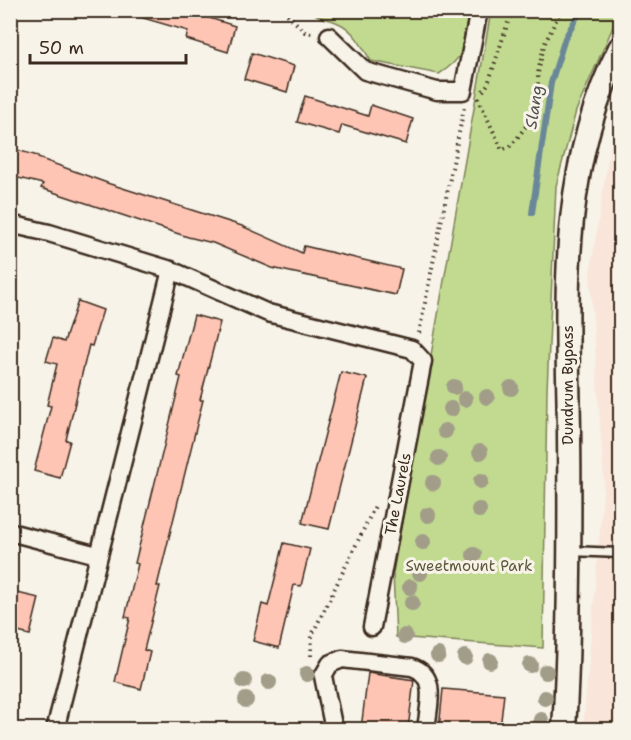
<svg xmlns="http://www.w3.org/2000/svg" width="631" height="740" font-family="'Shantell Sans',sans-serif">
<rect width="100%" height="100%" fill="#f7f3e8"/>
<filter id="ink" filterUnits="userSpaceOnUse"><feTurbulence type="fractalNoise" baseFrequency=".0167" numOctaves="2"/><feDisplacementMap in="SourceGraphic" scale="12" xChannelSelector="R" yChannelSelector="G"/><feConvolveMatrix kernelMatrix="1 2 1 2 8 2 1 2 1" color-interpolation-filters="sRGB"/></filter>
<g filter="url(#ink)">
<path fill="#f9e5d9" d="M620,124V729L583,730L604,481L590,274L610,147Z"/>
<g fill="#c1da90" stroke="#7e8257" stroke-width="1.5">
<path d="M311,11H471C467,41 467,57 439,74L371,61C361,45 354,29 336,22C324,17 323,21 311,11Z"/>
<path d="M491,11H620L576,111L556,186L547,390L543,648L396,637L393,573Z"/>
</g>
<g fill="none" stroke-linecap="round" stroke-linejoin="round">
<path stroke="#6a8798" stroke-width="6" d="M532,213L551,83L565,38L581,10"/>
</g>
<g fill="#fec5b5" stroke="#3b2a1e" stroke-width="1.5">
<path d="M134,10H184L235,26L228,52L186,39L188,31L133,15Z"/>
<path d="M252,53L294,66L287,92L244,79Z"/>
<path d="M305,96L368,116L371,105L413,119L406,144L342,125L339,134L297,122Z"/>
<path d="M10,148L38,156V158L110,184L242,226L302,253L304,246L402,269L396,295L272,268L213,243L188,237L41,188L43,184L10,176Z"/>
<path d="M78,301L103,310L92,346L89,345L66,440L70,441L60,478L34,471L51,406L47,405L57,364L46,361L53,338L64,342Z"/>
<path d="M194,315L220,322L200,400H203L157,586H160L144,650L150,652L141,689L115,682L130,618L125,617L138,564L135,563L181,377L178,376Z"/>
<path d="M341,372L367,378L329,529L302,523Z"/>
<path d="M284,543L310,549L301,586L294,585L279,648L253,641L262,604L268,606Z"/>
<path d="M13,592L39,598L30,635L10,630Z"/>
<path d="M368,673L414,680L408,729H361Z"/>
<path d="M443,689L504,694L500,729H439Z"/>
</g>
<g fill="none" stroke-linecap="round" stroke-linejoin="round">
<defs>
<path id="lane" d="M570,551L620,553"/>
<g id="street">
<path d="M329,36L365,71L437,91H463L479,10"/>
<path d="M10,224L49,233L171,270L268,313L412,349L423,361L372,627"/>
<path d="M10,532L97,555"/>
<path d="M55,730L171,270"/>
<path d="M334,730L323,676L330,664L342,659L412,667C439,676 428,707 426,730"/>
</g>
<path id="secondary" d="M564,730C570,630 570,530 569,430C567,297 558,171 620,48"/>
</defs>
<use href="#lane" stroke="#3b2a1e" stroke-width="13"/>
<use href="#street" stroke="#3b2a1e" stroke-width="21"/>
<use href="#secondary" stroke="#3b2a1e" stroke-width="27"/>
<g stroke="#3b2a1e" stroke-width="4" stroke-dasharray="1.5 4.5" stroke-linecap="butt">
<path d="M283,10L305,32L312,33"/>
<path d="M483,91L488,84L512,10"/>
<path d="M478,98L502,150L512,145L538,110V73L544,45L561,10"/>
<path d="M419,333L464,108"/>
<path d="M311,656L312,635L375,506"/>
</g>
<use href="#lane" stroke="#f7f3e8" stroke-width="8"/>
<use href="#street" stroke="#f7f3e8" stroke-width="16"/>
<use href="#secondary" stroke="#f7f3e8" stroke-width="22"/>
</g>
<g fill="#a29d88">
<circle cx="454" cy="387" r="8"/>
<circle cx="511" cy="388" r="8"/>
<circle cx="487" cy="397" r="8"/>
<circle cx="465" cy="399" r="8"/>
<circle cx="451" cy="409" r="8"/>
<circle cx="445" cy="431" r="8"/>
<circle cx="480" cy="452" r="8"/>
<circle cx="439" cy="458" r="8"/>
<circle cx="481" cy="481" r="8"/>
<circle cx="433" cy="483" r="8"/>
<circle cx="479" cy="510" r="8"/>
<circle cx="428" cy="515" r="8"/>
<circle cx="423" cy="542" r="8"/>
<circle cx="474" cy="555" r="8"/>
<circle cx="420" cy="573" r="8"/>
<circle cx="410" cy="587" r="8"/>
<circle cx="412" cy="603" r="8"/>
<circle cx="405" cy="636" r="8"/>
<circle cx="438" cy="655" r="8"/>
<circle cx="465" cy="657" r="8"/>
<circle cx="490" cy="661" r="8"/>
<circle cx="530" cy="665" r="8"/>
<circle cx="546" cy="672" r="8"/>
<circle cx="307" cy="674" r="8"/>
<circle cx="244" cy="681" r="8"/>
<circle cx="269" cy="682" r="8"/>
<circle cx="545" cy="698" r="8"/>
<circle cx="246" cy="700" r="8"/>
<circle cx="541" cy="720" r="8"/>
</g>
</g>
<g text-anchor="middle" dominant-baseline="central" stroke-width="6" stroke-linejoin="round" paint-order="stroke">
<g font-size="15" fill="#3b2a1e" stroke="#f7f3e8">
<text transform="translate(568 385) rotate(-90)">Dundrum Bypass</text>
<text transform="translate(398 494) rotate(-79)">The Laurels</text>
</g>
<g font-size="15" fill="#5c563a" stroke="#f7f3e8">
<text x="469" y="566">Sweetmount Park</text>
</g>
<g font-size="16" font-style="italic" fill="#4f5151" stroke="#f7f3e8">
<text transform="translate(534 107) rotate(-81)">Slang</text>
</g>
</g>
<rect width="631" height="740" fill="none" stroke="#f7f3e8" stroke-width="36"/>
<rect x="18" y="18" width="595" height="704" fill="none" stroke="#3b2a1e" stroke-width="2" filter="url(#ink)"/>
<path d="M30 54v9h156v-9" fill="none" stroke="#3b2a1e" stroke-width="3"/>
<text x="39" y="54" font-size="18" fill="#3b2a1e" stroke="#f7f3e8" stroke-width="4.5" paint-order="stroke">50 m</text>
</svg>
